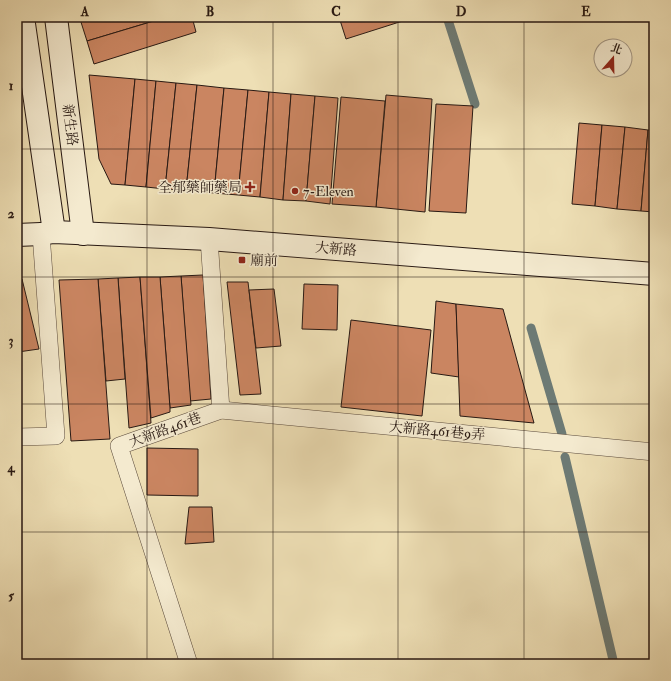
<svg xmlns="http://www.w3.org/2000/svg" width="671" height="681" font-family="'IM FELL Double Pica','Noto Serif TC',serif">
<rect width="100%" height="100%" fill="#eedfb5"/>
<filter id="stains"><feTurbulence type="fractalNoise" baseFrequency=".005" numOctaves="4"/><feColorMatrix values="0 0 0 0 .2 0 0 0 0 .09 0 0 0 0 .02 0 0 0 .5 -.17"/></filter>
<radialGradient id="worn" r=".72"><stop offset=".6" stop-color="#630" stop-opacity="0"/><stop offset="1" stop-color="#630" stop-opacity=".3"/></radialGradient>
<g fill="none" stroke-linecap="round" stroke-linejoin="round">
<g stroke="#6d7a74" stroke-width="9">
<path d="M447,17L475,104"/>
<path d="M531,328L562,434"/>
<path d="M565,457L614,664"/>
</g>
</g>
<g fill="#ca8561" stroke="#281913">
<path d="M86,17H167L87,41L80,19Z"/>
<path d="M167,17H192L196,32L94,64L87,41Z"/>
<path d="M339,17H412V18L346,39Z"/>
<path d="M89,75L135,79L125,185L111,184L99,159Z"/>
<path d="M135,79L156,81L146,187L125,185Z"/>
<path d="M156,81L176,83L165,189L146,187Z"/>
<path d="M176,83L197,85L186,190L165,189Z"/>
<path d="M197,85L224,88L214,193L186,190Z"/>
<path d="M224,88L248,90L238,195L214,193Z"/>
<path d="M248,90L269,92L260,197L238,195Z"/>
<path d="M269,92L291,94L283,200L260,197Z"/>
<path d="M291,94L315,96L306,201L283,200Z"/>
<path d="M386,95L432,99L425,212L376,207Z"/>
<path d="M315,96L338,98L330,204L306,201Z"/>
<path d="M341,97L385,101L376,207L332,204Z"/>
<path d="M436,104L473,106L466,213L429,211Z"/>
<path d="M579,123L602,125L595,206L572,204Z"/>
<path d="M602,125L625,127L617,209L595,206Z"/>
<path d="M625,127L648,130L641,211L617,209Z"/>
<path d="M648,130H654V212L641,211Z"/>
<path d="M203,275L211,399L190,401L181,276Z"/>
<path d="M181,276L191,405L170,408L160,277Z"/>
<path d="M140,277L151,423L129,428L118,278Z"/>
<path d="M140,277H160L170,408V412L151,418Z"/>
<path d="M118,278L125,379L106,381L98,279Z"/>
<path d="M22,279L39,349L18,352L17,280Z"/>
<path d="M98,279L110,439L71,441L59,280Z"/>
<path d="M227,282H248L261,394L240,395Z"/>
<path d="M304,284L338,285L337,330L302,329Z"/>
<path d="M274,289L281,346L256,348L249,290Z"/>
<path d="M436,301L456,304L459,377L431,373Z"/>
<path d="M456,304L503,309L534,423L460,416Z"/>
<path d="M351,320L431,330L422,416L341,407Z"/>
<path d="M147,448L198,449V496L147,495Z"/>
<path d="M189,507H212L214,542L185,544Z"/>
</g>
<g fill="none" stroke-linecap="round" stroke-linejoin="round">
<defs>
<g id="lane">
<path d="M209,239L221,410"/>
<path d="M17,437L56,436L41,234"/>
<path d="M189,664L119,446L221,410L654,452"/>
</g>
<g id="secondary">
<path d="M23,17L54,232"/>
<path d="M56,17L83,234"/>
<path d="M17,235L41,234L54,232L209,239L654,274"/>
</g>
</defs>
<use href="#lane" stroke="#5a4a3c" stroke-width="18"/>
<use href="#secondary" stroke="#281913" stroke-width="24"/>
<use href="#lane" stroke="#f4eacf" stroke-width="17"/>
<use href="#secondary" stroke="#f4eacf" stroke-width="22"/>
</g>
<path fill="none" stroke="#281913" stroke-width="1" stroke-opacity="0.55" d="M147,17V664M273,17V664M398,17V664M524,17V664M17,149H654M17,277H654M17,404H654M17,532H654"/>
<g fill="#8f2418" stroke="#f4eacf" stroke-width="1.5">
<path d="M248 181h4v4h4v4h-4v4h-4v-4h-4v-4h4z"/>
<circle cx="295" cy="191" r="4"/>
<rect x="238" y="256" width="8" height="8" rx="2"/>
</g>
<g text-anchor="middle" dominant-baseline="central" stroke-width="3" stroke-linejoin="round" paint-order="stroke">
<g font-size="14" fill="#281913" stroke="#f4eacf">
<text transform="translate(70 125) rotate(83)">新生路</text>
<text transform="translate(336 249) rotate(5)">大新路</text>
<text transform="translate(165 430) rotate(-20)">大新路461巷</text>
<text transform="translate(437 431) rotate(5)">大新路461巷9弄</text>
</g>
<g font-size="14" fill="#281913" stroke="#f4eacf" text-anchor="start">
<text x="242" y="187" text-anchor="end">全郁藥師藥局</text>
<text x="303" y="191">7-Eleven</text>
<text x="250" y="260">廟前</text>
</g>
</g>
<rect width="671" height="681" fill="none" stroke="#eedfb5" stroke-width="44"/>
<g transform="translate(613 58) rotate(20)"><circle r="19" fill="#f4eacf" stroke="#a29684"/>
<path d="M0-3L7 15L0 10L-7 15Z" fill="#8f2418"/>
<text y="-6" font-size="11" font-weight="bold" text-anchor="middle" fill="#281913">北</text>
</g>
<rect x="22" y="22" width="627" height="637" fill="none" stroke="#281913" stroke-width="1.5"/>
<g font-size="13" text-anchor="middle" font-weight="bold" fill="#281913">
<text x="85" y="16">A</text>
<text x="210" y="16">B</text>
<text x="336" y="16">C</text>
<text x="461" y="16">D</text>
<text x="586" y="16">E</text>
<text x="11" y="90">1</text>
<text x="11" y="218">2</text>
<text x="11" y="345">3</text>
<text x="11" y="472">4</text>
<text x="11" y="600">5</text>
</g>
<rect width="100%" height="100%" filter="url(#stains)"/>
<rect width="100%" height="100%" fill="url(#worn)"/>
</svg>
